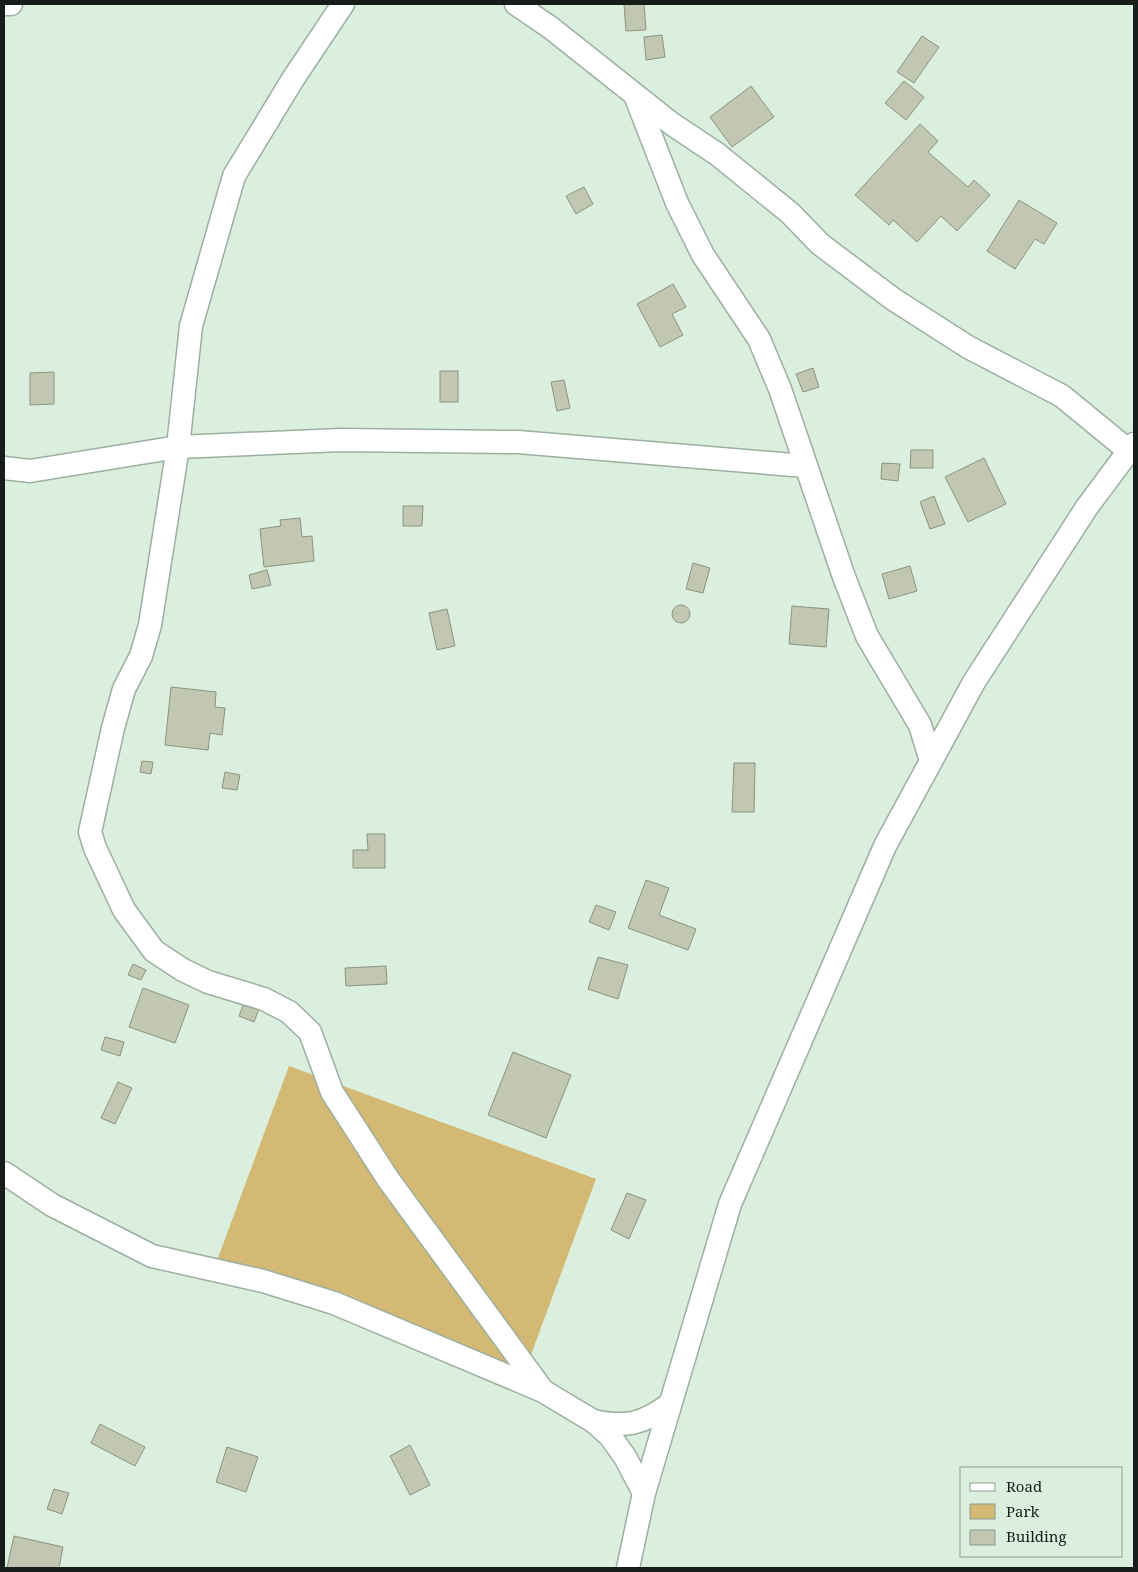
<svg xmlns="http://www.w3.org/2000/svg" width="1138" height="1572" font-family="'Noto Serif',serif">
<rect width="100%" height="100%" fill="#daefde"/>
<path fill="#d3b973" d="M289,1066L596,1179L522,1379L215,1266Z"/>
<g fill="#c1c7b1" stroke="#8e937f">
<path d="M624,4H644L646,30L626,31Z"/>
<path d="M662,35L665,57L646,60L644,37Z"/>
<path d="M922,36L939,47L914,83L897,72Z"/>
<path d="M904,81L924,97L906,120L885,103Z"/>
<path d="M751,86L774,117L732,147L710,117Z"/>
<path d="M920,124L938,141L928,152L968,187L974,180L990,195L957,231L941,216L917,242L893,220L889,225L855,195Z"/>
<path d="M584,187L593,204L576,214L566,196Z"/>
<path d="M1019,200L1057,223L1044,244L1035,239L1015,269L987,251Z"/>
<path d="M673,284L686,307L672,314L683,335L660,347L637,304Z"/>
<path d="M813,368L819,387L803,392L796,374Z"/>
<rect x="440" y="371" width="18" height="31"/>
<path d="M54,372V404L30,405V373Z"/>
<path d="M564,380L570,408L557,411L551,382Z"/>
<path d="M911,450H933V468H910Z"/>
<path d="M984,458L1006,504L968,522L945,477Z"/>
<path d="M882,463L900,464L898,481L881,479Z"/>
<path d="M934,496L945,524L930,529L920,502Z"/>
<path d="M403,506H423L422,526H403Z"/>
<path d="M300,518L302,537L312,536L314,561L264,567L260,529L281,526L280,520Z"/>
<path d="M693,563L710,568L703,593L686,589Z"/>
<path d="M910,566L917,591L889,599L882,574Z"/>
<path d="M267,570L271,585L252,589L249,575Z"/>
<circle cx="681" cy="614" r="9"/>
<path d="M792,606L829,609L826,647L789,644Z"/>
<path d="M447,609L455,646L437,650L429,613Z"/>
<path d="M171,687L216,692L215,707L225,708L222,735L210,733L208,750L165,745Z"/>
<path d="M142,761L153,762L151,774L140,772Z"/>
<path d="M734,763H755L754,812H732Z"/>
<path d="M225,772L240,775L237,790L222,788Z"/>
<path d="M367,834H385V868H353V850H368Z"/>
<path d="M646,880L669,888L659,915L696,929L688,950L628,928Z"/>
<path d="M596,905L616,912L609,930L589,922Z"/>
<path d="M598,957L628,965L618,999L588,989Z"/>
<path d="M133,964L146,970L141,980L128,975Z"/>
<path d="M386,966L387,984L346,986L345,968Z"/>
<path d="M143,988L189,1005L175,1043L129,1027Z"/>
<path d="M244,1003L259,1009L254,1022L239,1016Z"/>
<path d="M105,1037L124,1042L120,1056L101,1050Z"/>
<path d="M513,1052L571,1075L546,1138L488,1115Z"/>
<path d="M118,1082L132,1088L115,1124L101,1118Z"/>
<path d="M627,1193L646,1200L629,1239L611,1230Z"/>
<path d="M100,1424L145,1447L135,1466L91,1443Z"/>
<path d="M410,1445L430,1485L410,1495L390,1456Z"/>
<path d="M227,1447L258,1457L246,1492L216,1482Z"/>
<path d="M54,1489L69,1493L62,1514L47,1509Z"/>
<path d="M14,1536L63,1547L59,1568H7Z"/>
</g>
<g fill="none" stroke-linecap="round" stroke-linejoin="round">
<defs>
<g id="street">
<path d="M4,4H11"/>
<path d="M343,4L293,79L234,176L191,326L178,447L150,625L141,656L124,689L113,728L90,832L95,848L124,910L154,951L183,970L208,982L264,999L289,1012L310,1032L332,1092L388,1179L543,1391"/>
<path d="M516,4L551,28L672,124L717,154L790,213L820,244L893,299L968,347L1062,396L1129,451"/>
<path d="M635,95L677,203L703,255L759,339L780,389L844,577L867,636L920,725L931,761"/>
<path d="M4,468L30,471L178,447L340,440L518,442L805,466"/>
<path d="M4,1173L52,1205L152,1256L263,1281L334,1303L543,1391L593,1421L610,1436L625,1457L644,1493"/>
<path d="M593,1421C626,1428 643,1424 670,1404"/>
<path d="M628,1568L644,1493L730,1204L885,846L974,682L1087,507L1134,444"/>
</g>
</defs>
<use href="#street" stroke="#9cafa0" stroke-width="25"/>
<use href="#street" stroke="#fff" stroke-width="22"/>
</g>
<rect width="1138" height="1572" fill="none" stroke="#171e19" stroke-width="10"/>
<rect x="960" y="1467" width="162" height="90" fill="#daefde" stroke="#8c9b8f"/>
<rect x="970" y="1483" width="25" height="8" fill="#ffffff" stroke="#8c9b8f"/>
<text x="1006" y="1492" font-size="15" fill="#171e19">Road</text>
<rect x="970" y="1504" width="25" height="15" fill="#d3b973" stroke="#8c9b8f"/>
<text x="1006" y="1517" font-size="15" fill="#171e19">Park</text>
<rect x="970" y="1530" width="25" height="15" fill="#c1c7b1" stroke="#8c9b8f"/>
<text x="1006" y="1542" font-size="15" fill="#171e19">Building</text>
</svg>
